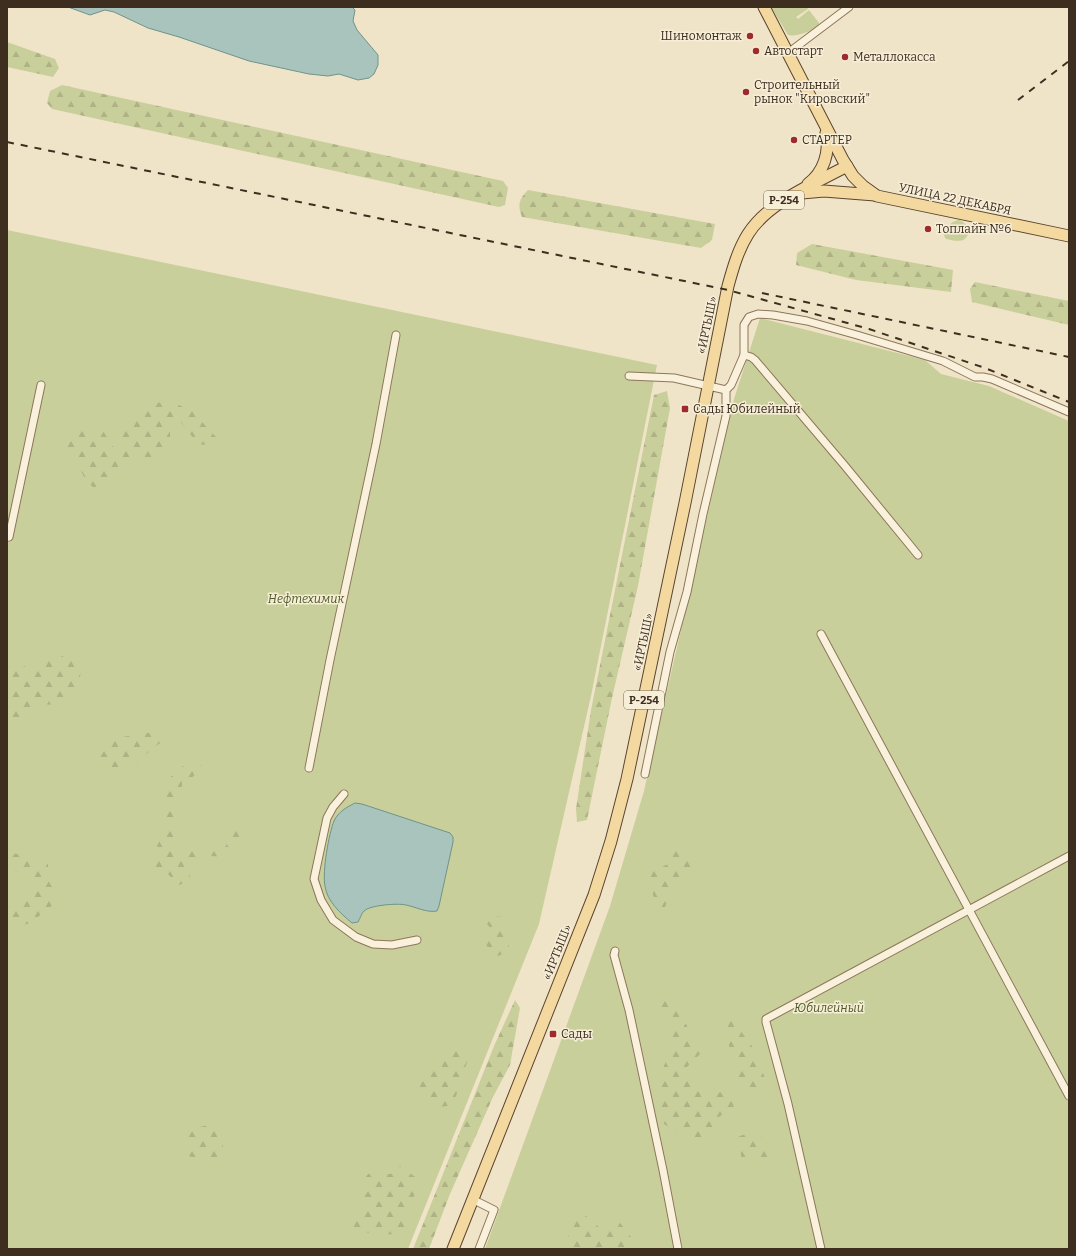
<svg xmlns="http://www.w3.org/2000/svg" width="1076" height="1256" font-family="Bitter,serif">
<defs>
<pattern id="forest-firs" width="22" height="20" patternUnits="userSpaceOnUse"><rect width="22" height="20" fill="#c9cf9b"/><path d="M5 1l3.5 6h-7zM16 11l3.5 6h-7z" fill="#aeb285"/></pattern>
</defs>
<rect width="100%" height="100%" fill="#f0e4c8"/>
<g fill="#c9cf9b">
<path d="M771,7H807L808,9L796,17L798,19L809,10L819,23V26C812,31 797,37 788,35Z"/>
<path d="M958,220C967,221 973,235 963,240C958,242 951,240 946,239L944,236C947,227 950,222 958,220Z"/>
<path d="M7,230L657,365L591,696L539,924L408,1249H7Z"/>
<path d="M760,318L925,360L941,374L989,386L1069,421V1249H485L610,906L644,791L734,399Z"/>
</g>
<g fill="url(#forest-firs)">
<path d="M7,42L55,59L59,68L53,77L7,67Z"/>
<path d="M62,85L503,181L508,188L505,205L499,207L52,109L47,103L50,91Z"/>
<path d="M528,190L715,224L712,240L701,248L522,217C517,205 519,199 528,190Z"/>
<path d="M812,244L953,270L951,292L856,280L796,265L797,253Z"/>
<path d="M975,282L1069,301V325L972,302L970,289Z"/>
<path d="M667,391L670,408L638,586L612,698L587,820L577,822L576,809L591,710L654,395Z"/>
<path d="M168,400L192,411L216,437L215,446L198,444L177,417H170V444L165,462L131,458L118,480L102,487L94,488L87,482L64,441L74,428L92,432L102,429L112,446L120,450V434L143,407Z"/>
<path d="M67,651L76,654L82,662L79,685L68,706L42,704L37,706C33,719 20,727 7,724V665L19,663L29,669L41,665L46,656L59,659Z"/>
<path d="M160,731L164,737L160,743L124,772L102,769L100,758L107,736L116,738Z"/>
<path d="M195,763L201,764C200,769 196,771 194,776C186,782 181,777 182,790L178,796L173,809L175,823L173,837L176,847L185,851L198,850L213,851L222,849L226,846L230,830L233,829L240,831L243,837L242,841L230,846C226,863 216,853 203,857L198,866L191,870L189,881L179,885L173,882C172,880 172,878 170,876C166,871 154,875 154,860C154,852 158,843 162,837C167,826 165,813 162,802L167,794L164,784L165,780L174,775L181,767Z"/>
<path d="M675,837L687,853L692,873L668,900L662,914L653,895L650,873L668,864Z"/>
<path d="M7,852L42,859L48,864V880L56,894L51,907L30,923L17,927L7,923V903L33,890L36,882L31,875L7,870Z"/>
<path d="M492,916L503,917L508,928L509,951L498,956L480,940L489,932V926L480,919Z"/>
<path d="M669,997L675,999L687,1026L692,1041L701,1053L686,1068L691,1086L715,1093L730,1091L736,1097L737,1104L712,1122L714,1135L694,1143L664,1124L656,1084L674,1043L669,1026L663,1016L659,1002Z"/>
<path d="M515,1000L520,1008L510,1065L493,1097L450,1194L429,1249H413L494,1046Z"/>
<path d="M727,1007H733L740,1030L754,1049L766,1081L752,1099L746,1097L743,1088L732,1079L734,1071L738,1064L729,1046Z"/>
<path d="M463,1047L468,1059L453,1105L440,1107L430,1101L414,1078L451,1048Z"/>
<path d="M209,1125L222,1133L223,1146L219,1158L202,1161L189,1156L186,1141L194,1128Z"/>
<path d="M757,1130L766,1144L771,1161L742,1160L737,1137Z"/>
<path d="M400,1166L418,1179V1191L411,1200L407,1224L400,1235L358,1232L350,1227C367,1212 364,1204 361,1183L368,1174H391Z"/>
<path d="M586,1216L601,1229L618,1220L631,1237L632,1249H568L569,1225Z"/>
</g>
<g fill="#a9c4bc" stroke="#6f938a">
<path d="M68,7H352L355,10L353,21L357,30L378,55V65L374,74L369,78L358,80L339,74L328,76L309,74L249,61L179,37L148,28L114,12L105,10L90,15Z"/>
<path d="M355,803L362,804L450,833L453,837V842L439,906L437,911C427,913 416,907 406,905C398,903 370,905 364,911C361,914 360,919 358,922L352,923C340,913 327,901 325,886C322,872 329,833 334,821C338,812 347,807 355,803Z"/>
</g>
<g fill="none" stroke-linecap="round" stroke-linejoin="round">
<defs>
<g id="minor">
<path d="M788,53L849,7"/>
<path d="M744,355L751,357L755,360L845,466L918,555"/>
<path d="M629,376L674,378L726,390"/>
<path d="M7,536L9,537L41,385"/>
<path d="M821,634L1069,1096"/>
<path d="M309,768L330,660L376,444L396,335"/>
<path d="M645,774L670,652L687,592L703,514L726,416V390L731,385L744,355V325L749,317L758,314L773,315L807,321L857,335L943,361L975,377H983L992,379L1069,412"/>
<path d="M344,794L333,807L327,818L314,879L321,900L333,920L356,937L373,944L392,945L417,940"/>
<path d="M615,951L614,955L629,1010L663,1170L678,1249"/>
<path d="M472,1199L494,1210L479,1249"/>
<path d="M821,1249L788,1104L766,1022V1019L1069,856"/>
</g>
<g id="primary">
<path d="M764,7L843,160L853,176L863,186L877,196L1069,236"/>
<path d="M808,184C824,172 830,152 826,133"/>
<path d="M802,193L824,191L875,195"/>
<path d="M453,1249L594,895L611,841L627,779L685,503L728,286C733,268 738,250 748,234C768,202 814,184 847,166"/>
</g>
</defs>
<use href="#minor" stroke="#8d765c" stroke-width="9"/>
<use href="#primary" stroke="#5b4430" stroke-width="13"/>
<use href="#minor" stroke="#faf1dc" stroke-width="7"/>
<use href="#primary" stroke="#f3d9a0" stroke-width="11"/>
<g stroke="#3d2e20" stroke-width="2" stroke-dasharray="7 7" stroke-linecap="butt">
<path d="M1018,100L1069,61"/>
<path d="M7,142L728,290L869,329L985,368L1069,402"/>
<path d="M762,293L1069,357"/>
</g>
</g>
<g fill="#9e2a2b" stroke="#f7eed8" stroke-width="1.5">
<circle cx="750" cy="36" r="4"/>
<circle cx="756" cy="51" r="4"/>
<circle cx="845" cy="57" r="4"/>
<circle cx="746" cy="92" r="4"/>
<circle cx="794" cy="140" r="4"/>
<circle cx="928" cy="229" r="4"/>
<rect x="681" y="405" width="8" height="8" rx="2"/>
<rect x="549" y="1030" width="8" height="8" rx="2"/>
</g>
<g text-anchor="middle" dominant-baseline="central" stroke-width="3" stroke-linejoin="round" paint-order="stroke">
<g fill="#f7eed8" stroke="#756857" stroke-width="1">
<rect x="764" y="191" width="40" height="18" rx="3"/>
<rect x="624" y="691" width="40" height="18" rx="3"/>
</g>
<g font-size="11" font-weight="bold" fill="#3d2e20">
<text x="784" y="200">Р-254</text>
<text x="644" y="700">Р-254</text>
</g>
<g font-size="12" fill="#3d2e20" stroke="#f7eed8" text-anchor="start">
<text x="742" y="36" text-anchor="end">Шиномонтаж</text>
<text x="764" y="51">Автостарт</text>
<text x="853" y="57">Металлокасса</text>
<text x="754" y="85">Строительный<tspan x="754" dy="14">рынок "Кировский"</tspan></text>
<text x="802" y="140">СТАРТЕР</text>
<text x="936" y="229">Топлайн №6</text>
<text x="693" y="409">Сады Юбилейный</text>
<text x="561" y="1034">Сады</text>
</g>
<g font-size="12" fill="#3d2e20" stroke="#f7eed8">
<text transform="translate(955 199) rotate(12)">УЛИЦА 22 ДЕКАБРЯ</text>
<text transform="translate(707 325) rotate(-78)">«ИРТЫШ»</text>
<text transform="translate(643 642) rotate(-78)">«ИРТЫШ»</text>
<text transform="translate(557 952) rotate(-68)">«ИРТЫШ»</text>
</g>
<g font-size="12" font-style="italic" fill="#4d5a26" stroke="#f7eed8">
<text x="306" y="599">Нефтехимик</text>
<text x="829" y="1008">Юбилейный</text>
</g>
</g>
<rect width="1076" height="1256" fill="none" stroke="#3d2e20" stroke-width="16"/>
</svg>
